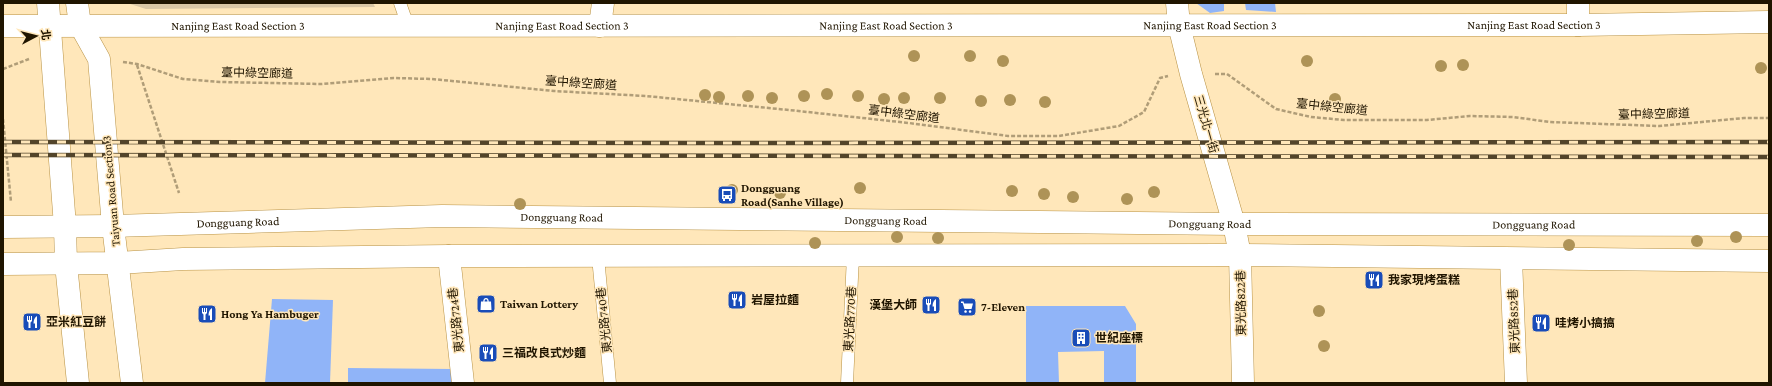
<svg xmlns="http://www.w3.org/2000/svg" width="1772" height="386" font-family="'Crimson Pro','Noto Sans TC',serif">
<rect width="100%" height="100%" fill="#ffe7ba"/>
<path fill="#dac7a5" d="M127,3H373L375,7L146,9Z"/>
<g fill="#90b4f8">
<path d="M1196,3H1224V11L1210,13Z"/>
<path d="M1245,3H1275L1276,12L1246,10Z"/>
<path d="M272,299L333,300L330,383H265Z"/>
<path d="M1026,306H1125L1136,324V383H1104V351L1058,352L1059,383H1026Z"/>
<path d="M348,368L453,369L454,383H348Z"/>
</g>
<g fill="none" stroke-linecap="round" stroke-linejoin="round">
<defs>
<g id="service">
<path d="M400,3L408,26"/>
<path d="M598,257L610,383"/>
<path d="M847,383L853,256"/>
</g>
<g id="minor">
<path d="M1177,3L1179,25L1191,74L1234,224L1240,255L1243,383"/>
<path d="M1578,3V25"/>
<path d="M600,26L603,3"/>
<path d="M449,256L463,383"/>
<path d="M1511,259L1516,383"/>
</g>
<g id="tertiary">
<path d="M48,3L65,226"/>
<path d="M77,3L80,25L99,59L113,226"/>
<path id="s1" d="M3,26L1578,25L1769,22"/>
<path id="s2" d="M3,227L113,226L442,216L1234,224L1769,225"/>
<path d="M3,264L118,263L183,259L449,256L1240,255L1769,261"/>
</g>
<g id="secondary">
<path d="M65,226L66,264L78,383"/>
<path d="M113,226L132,383"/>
</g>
</defs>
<use href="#service" stroke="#b99345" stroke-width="13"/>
<use href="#minor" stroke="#b99345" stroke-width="23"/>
<use href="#tertiary" stroke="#b99345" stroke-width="23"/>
<use href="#secondary" stroke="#b99345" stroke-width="23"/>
<g stroke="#b09d78" stroke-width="2.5" stroke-dasharray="4 2" stroke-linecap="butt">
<path d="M123,62L137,64L183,79L220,82L322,84L394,78L432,79L554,91L646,96L789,110L909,123L1008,136H1059L1119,126L1144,112L1160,78L1168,76"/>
<path d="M137,65L179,193"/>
<path d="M3,69L29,59"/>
<path d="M1215,74H1227L1276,109L1311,117L1344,120H1427L1470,116L1513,117L1550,122L1659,126L1744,118H1769"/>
<path d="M3,119L11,202"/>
</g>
<use href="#service" stroke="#fff" stroke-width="12"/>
<use href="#minor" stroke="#fff" stroke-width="22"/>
<use href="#tertiary" stroke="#fff" stroke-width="22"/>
<use href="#secondary" stroke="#fff" stroke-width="22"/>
<defs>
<g id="rail">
<path d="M3,142L719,143L1769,142"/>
<path d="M3,155L1769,157"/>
</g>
</defs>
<use href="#rail" stroke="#52442a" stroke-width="4.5"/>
<use href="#rail" stroke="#ffe7ba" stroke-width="3" stroke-dasharray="9" stroke-linecap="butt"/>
</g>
<g fill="#ae9357">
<circle cx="914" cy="56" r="6"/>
<circle cx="970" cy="56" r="6"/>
<circle cx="1003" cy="61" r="6"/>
<circle cx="1307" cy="61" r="6"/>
<circle cx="1463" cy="65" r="6"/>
<circle cx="1441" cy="66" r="6"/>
<circle cx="1761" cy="68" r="6"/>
<circle cx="827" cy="94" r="6"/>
<circle cx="705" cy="95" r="6"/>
<circle cx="748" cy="96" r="6"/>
<circle cx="804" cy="96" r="6"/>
<circle cx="858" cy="96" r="6"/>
<circle cx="719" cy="97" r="6"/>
<circle cx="772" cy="98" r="6"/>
<circle cx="904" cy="98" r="6"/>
<circle cx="940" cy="98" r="6"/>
<circle cx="884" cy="99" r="6"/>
<circle cx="1335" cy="99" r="6"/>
<circle cx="1010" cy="100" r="6"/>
<circle cx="981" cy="101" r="6"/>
<circle cx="1045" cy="102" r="6"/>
<circle cx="860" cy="188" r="6"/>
<circle cx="732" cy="190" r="6"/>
<circle cx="1012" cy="191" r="6"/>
<circle cx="1154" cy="192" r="6"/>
<circle cx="780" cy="193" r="6"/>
<circle cx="1044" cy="194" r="6"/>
<circle cx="1073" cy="197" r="6"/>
<circle cx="1127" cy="199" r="6"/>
<circle cx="520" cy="204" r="6"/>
<circle cx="897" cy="237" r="6"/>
<circle cx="1736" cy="237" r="6"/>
<circle cx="938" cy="238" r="6"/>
<circle cx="1697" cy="241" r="6"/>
<circle cx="815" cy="243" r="6"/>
<circle cx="1569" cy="245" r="6"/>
<circle cx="1319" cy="311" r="6"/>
<circle cx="1324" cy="346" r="6"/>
</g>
<defs>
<symbol id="bus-square" viewBox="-11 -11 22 22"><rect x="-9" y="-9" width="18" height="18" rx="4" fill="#194cb8" stroke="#ffe7ba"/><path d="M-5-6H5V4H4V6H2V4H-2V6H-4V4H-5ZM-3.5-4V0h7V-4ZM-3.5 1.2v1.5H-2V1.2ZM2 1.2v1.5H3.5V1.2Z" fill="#fff"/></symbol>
<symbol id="restaurant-square" viewBox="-11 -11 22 22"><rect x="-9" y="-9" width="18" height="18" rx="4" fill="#194cb8" stroke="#ffe7ba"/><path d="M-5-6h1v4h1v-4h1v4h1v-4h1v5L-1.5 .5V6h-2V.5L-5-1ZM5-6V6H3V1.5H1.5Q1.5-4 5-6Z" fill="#fff"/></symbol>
<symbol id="shop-square" viewBox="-11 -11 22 22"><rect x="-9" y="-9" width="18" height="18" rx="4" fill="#194cb8" stroke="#ffe7ba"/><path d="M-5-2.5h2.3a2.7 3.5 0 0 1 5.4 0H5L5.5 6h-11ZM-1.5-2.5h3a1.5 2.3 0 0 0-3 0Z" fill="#fff"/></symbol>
<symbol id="supermarket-square" viewBox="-11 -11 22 22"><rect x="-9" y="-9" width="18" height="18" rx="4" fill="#194cb8" stroke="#ffe7ba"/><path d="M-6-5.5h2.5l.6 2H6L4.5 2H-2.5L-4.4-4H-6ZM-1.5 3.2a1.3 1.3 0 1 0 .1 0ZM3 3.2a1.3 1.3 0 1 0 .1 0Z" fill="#fff"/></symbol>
<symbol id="building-square" viewBox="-11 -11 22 22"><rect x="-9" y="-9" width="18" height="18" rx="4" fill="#194cb8" stroke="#ffe7ba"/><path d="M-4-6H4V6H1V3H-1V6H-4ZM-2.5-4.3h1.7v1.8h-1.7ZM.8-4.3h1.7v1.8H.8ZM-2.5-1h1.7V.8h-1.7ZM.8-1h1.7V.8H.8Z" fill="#fff"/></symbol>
</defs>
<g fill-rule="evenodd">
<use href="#bus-square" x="716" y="184" width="22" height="22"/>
<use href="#restaurant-square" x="1363" y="269" width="22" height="22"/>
<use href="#restaurant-square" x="726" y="289" width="22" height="22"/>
<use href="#shop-square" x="475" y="293" width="22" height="22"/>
<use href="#restaurant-square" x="920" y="294" width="22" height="22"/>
<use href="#supermarket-square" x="956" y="296" width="22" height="22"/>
<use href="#restaurant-square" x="196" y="303" width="22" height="22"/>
<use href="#restaurant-square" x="21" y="311" width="22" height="22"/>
<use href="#restaurant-square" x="1530" y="312" width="22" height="22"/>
<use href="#building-square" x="1070" y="327" width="22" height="22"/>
<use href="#restaurant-square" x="477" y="342" width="22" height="22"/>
</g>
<g text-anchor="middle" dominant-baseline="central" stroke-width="3" stroke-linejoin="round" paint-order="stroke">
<g font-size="12" fill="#201500" stroke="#ffe7ba">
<text stroke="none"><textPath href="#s1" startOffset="235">Nanjing East Road Section 3</textPath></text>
<text stroke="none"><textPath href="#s1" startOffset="559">Nanjing East Road Section 3</textPath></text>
<text stroke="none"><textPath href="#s1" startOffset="883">Nanjing East Road Section 3</textPath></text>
<text stroke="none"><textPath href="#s1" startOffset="1207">Nanjing East Road Section 3</textPath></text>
<text stroke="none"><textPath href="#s1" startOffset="1531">Nanjing East Road Section 3</textPath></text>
<text transform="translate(257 73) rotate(1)">臺中綠空廊道</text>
<text transform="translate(581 83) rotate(4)">臺中綠空廊道</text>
<text transform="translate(1332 107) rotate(6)">臺中綠空廊道</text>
<text transform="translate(904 114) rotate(7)">臺中綠空廊道</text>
<text transform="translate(1654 114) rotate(-1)">臺中綠空廊道</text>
<text transform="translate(1206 124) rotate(74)">三光北一街</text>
<text transform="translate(111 191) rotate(-95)">Taiyuan Road Section 3</text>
<text stroke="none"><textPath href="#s2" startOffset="559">Dongguang Road</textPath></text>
<text stroke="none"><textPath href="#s2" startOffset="883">Dongguang Road</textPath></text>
<text stroke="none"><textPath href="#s2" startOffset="235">Dongguang Road</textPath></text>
<text stroke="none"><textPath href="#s2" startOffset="1207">Dongguang Road</textPath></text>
<text stroke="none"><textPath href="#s2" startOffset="1531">Dongguang Road</textPath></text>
<text transform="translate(1241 303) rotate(-91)">東光路822巷</text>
<text transform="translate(850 319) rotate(-87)">東光路770巷</text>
<text transform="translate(456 320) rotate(-96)">東光路724巷</text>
<text transform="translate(604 320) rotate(-96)">東光路740巷</text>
<text transform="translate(1514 321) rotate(-92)">東光路852巷</text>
</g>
<g font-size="12" font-weight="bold" fill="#201500" stroke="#ffe7ba" text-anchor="start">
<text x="741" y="188">Dongguang<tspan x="741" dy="14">Road(Sanhe Village)</tspan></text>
<text x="1388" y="280">我家現烤蛋糕</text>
<text x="751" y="300">岩屋拉麵</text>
<text x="500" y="304">Taiwan Lottery</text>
<text x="917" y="305" text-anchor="end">漢堡大師</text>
<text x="981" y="307">7-Eleven</text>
<text x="221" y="314">Hong Ya Hambuger</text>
<text x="46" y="322">亞米紅豆餅</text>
<text x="1555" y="323">哇烤小搞搞</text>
<text x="1095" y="338">世紀座標</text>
<text x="502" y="353">三福改良式炒麵</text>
</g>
</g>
<rect width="1772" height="386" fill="none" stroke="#201500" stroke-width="8"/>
<g transform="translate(36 36) rotate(83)" stroke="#ffe7ba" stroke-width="3" paint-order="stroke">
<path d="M0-3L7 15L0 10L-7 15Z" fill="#201500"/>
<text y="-6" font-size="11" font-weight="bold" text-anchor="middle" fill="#201500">北</text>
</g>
</svg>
